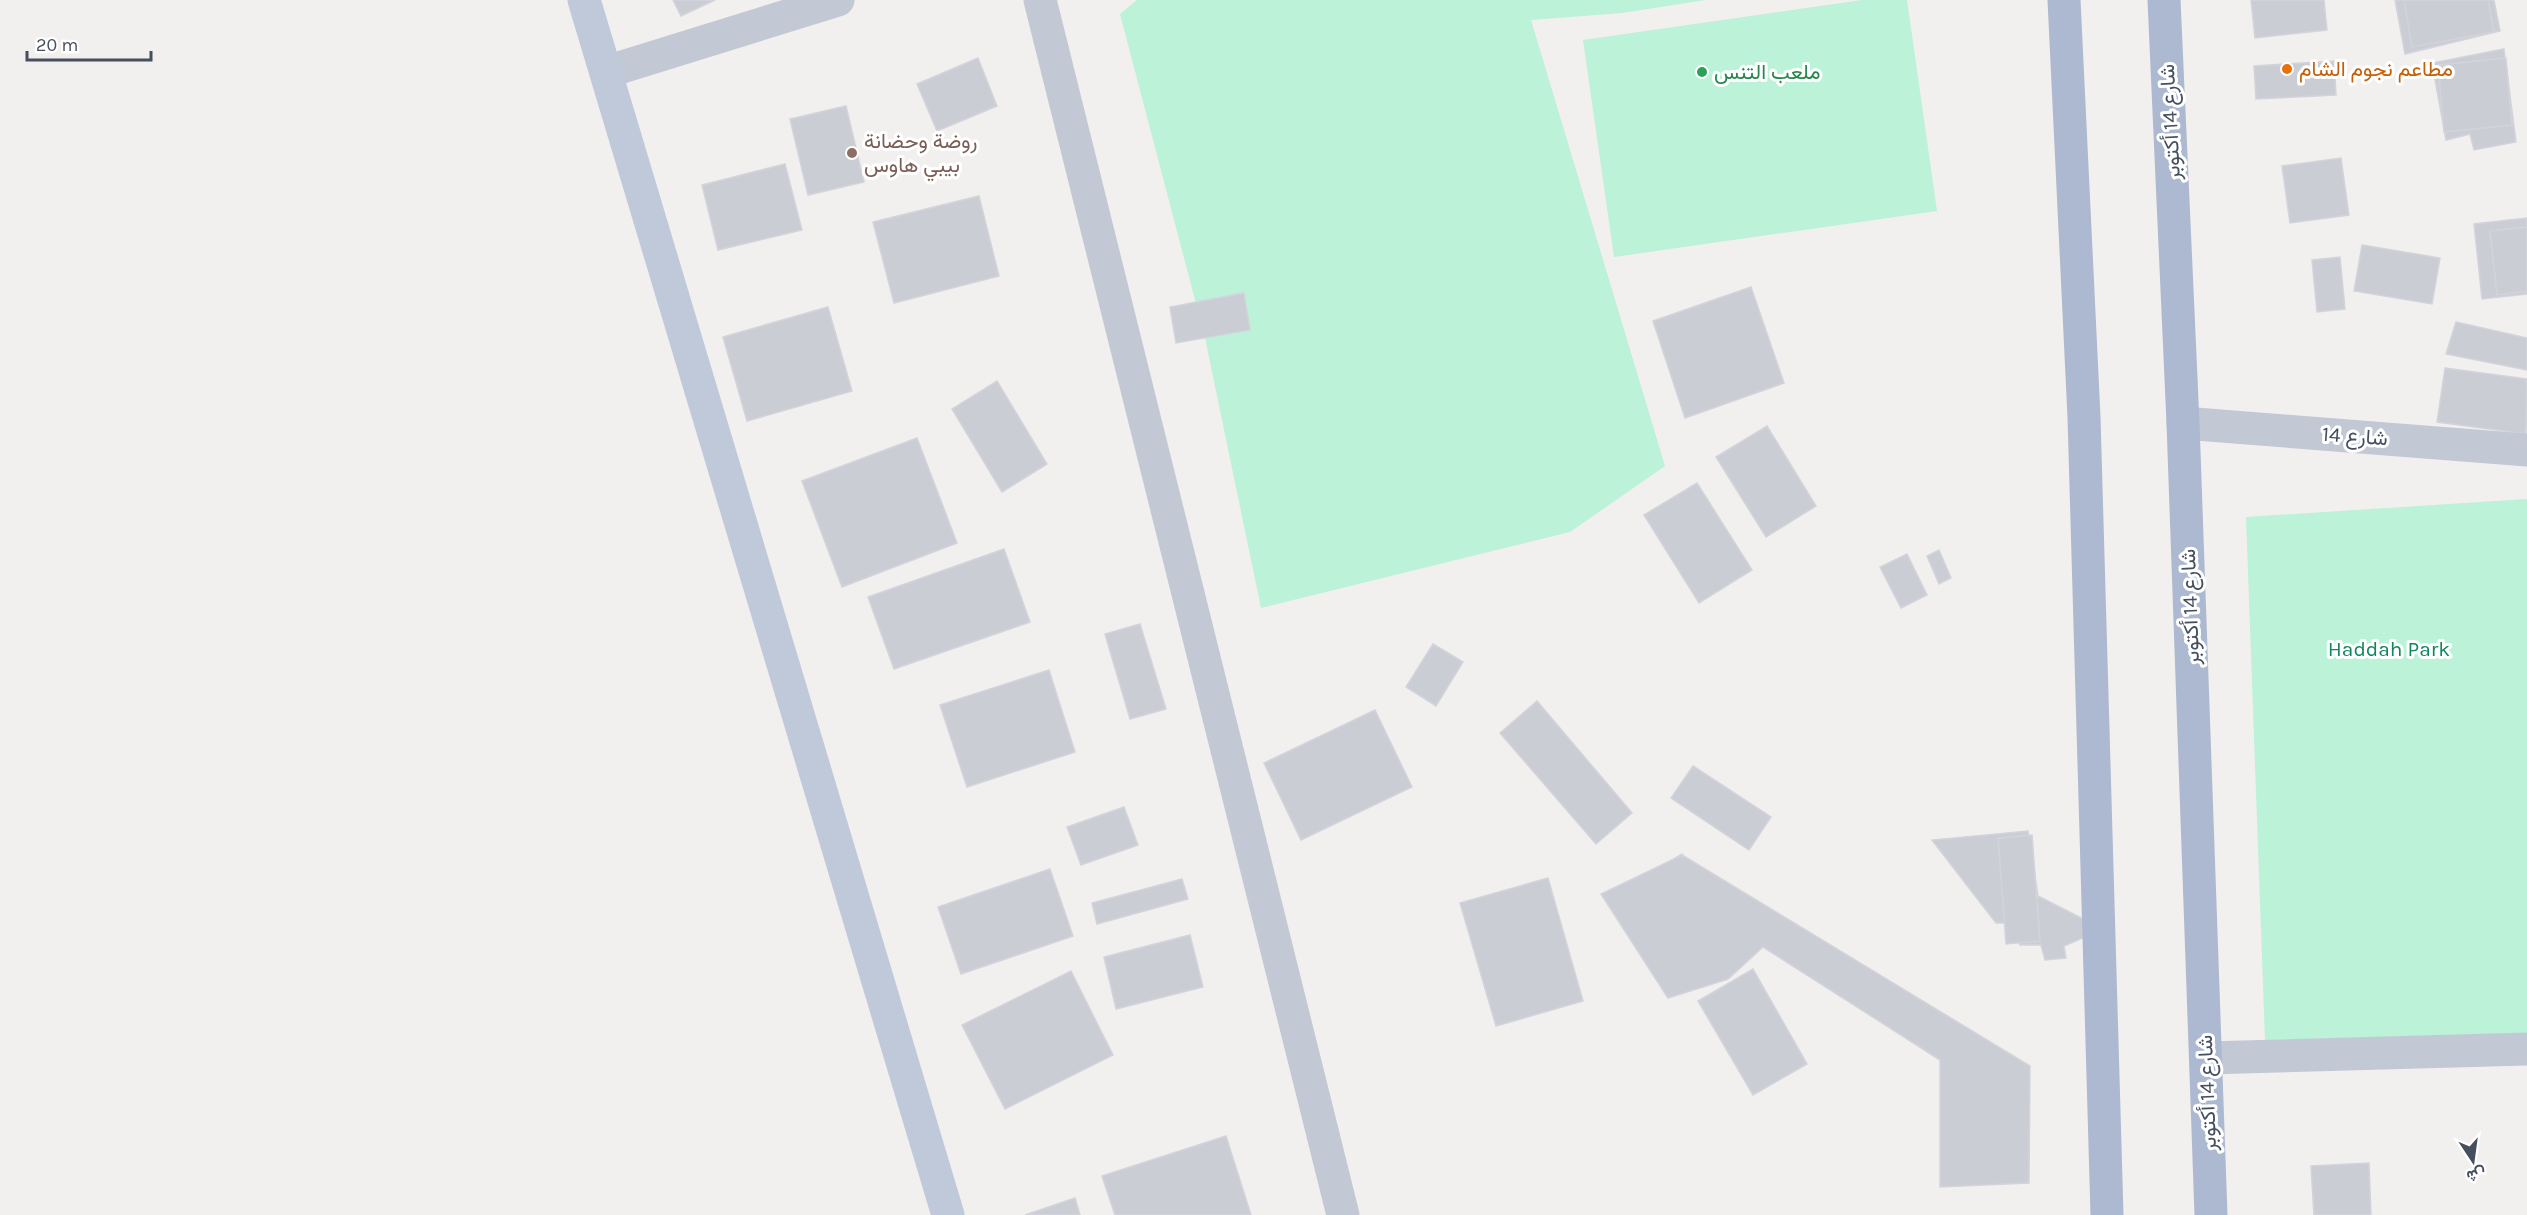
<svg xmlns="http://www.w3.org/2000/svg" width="2527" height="1215" font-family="Karla,Vazirmatn,sans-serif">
<rect width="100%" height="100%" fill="#f2efef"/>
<g fill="#bbf2d8">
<path d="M1137,0H1706L1622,13L1531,20L1665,466L1570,532L1261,608L1205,338L1120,14Z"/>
<path d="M1862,0H1907L1937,211L1614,257L1583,40Z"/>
<path d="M2527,499V1033L2265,1040L2246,517Z"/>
</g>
<g fill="#cbcdd5" stroke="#d3d4db" stroke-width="1.5">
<path d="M673,0H715L681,16Z"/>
<path d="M2251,0H2324L2327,30L2255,38Z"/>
<path d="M2395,0H2494L2500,31L2405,54Z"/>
<path d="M2404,0H2488L2494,32L2412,47Z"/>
<path d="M2504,49L2516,142L2474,150L2470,134L2446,140L2432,63Z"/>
<path d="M978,58L997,106L937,131L917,84Z"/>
<path d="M2506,58L2512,125L2444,132L2438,65Z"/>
<path d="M2334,61L2336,95L2256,99L2254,66Z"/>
<path d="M846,106L864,182L808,195L790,119Z"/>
<path d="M2341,158L2349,215L2290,223L2282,166Z"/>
<path d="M785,164L802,230L718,250L702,185Z"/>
<path d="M979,196L999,276L894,303L873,222Z"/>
<path d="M2527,218V294L2482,299L2474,224Z"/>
<path d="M2527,227V291L2497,295L2490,231Z"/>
<path d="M2362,245L2440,258L2432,304L2354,291Z"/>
<path d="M2340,257L2345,309L2317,312L2312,260Z"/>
<path d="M1751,287L1784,383L1685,418L1653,321Z"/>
<path d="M1244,293L1250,330L1176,343L1170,307Z"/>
<path d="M828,307L852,391L747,421L723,337Z"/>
<path d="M2456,322L2527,338V370L2446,354Z"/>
<path d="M2445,368L2527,379L2526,434L2437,422Z"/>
<path d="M997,381L1047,464L1002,492L952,409Z"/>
<path d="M1767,426L1816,506L1766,537L1716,457Z"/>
<path d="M917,438L957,543L842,587L802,481Z"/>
<path d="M1697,483L1752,570L1699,603L1644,515Z"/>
<path d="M1004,549L1030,622L894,669L868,597Z"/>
<path d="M1939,550L1951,578L1939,584L1927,556Z"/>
<path d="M1907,554L1927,595L1901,608L1880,567Z"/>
<path d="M1140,624L1166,709L1130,719L1105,634Z"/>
<path d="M1433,644L1463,662L1436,706L1406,687Z"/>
<path d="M1049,670L1075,752L967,787L940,705Z"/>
<path d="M1537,701L1632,813L1596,844L1500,733Z"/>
<path d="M1375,710L1412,787L1301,840L1264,763Z"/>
<path d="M1693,766L1771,817L1749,850L1671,798Z"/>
<path d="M1124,807L1138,845L1081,865L1067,827Z"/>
<path d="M2028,831L2038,896L2089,922L2085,937L2064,946L2066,958L2045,960L2041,945H2020L2010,923H1996L1932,840Z"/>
<path d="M2032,835L2040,941L2006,944L1998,838Z"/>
<path d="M1682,854L1741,951L1671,993L1612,896Z"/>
<path d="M1682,855L2030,1066L2029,1183L1940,1187V1060L1763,947L1728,979L1668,998L1601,894Z"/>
<path d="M1050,869L1073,936L961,974L938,907Z"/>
<path d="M1548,878L1583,1001L1496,1026L1460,903Z"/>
<path d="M1182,879L1188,899L1097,924L1092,903Z"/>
<path d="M1190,935L1203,987L1116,1009L1104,957Z"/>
<path d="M1753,969L1807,1064L1753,1095L1698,1001Z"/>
<path d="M1071,971L1113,1055L1005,1109L962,1025Z"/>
<path d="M1226,1136L1251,1215H1115L1102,1176Z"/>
<path d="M2369,1163L2371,1215H2314L2311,1166Z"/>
<path d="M1075,1198L1080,1215H1025Z"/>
</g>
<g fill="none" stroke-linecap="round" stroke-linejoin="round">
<g stroke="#c2c9d5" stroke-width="33">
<path d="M1040,0L1343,1215"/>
<path d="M606,72L838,0"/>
<path d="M2183,423L2527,450"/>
<path d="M2206,1058L2527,1049"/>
</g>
<path stroke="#c0c9d9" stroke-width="33" d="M584,0L948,1215"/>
<g stroke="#adb9d0" stroke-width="33">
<path d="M2064,0L2084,417L2107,1215"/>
<path d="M2164,0L2183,423L2211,1215"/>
</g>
</g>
<circle fill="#e8710a" stroke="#fff" stroke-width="2" cx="2287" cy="69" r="6"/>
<circle fill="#2e9e5b" stroke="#fff" stroke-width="2" cx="1702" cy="72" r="6"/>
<circle fill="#8d6e63" stroke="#fff" stroke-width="2" cx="852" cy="153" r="6"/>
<g text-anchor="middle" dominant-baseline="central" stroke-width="6" stroke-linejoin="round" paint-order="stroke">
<g font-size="21" fill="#c56008" stroke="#fff" text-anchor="start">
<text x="2299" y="69">مطاعم نجوم الشام</text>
</g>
<g font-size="21" fill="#27864d" stroke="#fff" text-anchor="start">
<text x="1714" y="72">ملعب التنس</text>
</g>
<g font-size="21" fill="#464f5e" stroke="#fff">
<text transform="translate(2170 122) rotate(-93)">شارع 14 أكتوبر</text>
<text transform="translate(2355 436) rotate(4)">شارع 14</text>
<text transform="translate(2190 607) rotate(-92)">شارع 14 أكتوبر</text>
<text transform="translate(2207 1093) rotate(-92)">شارع 14 أكتوبر</text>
</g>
<g font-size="21" fill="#785e54" stroke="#fff" text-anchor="start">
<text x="864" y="141">روضة وحضانة<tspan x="864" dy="24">بيبي هاوس</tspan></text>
</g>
<g font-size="21" fill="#11855b" stroke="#fff">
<text x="2389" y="649">Haddah Park</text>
</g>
</g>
<g transform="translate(2473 1161) rotate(167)" stroke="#ffffff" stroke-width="4.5" paint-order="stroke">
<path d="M0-4.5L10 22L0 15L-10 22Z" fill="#464f5e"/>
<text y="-9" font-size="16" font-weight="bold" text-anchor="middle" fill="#464f5e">ش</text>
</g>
<path d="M27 51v9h124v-9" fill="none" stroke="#464f5e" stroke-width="3"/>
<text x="36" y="51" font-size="18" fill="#464f5e" stroke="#ffffff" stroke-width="4.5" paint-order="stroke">20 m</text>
</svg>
